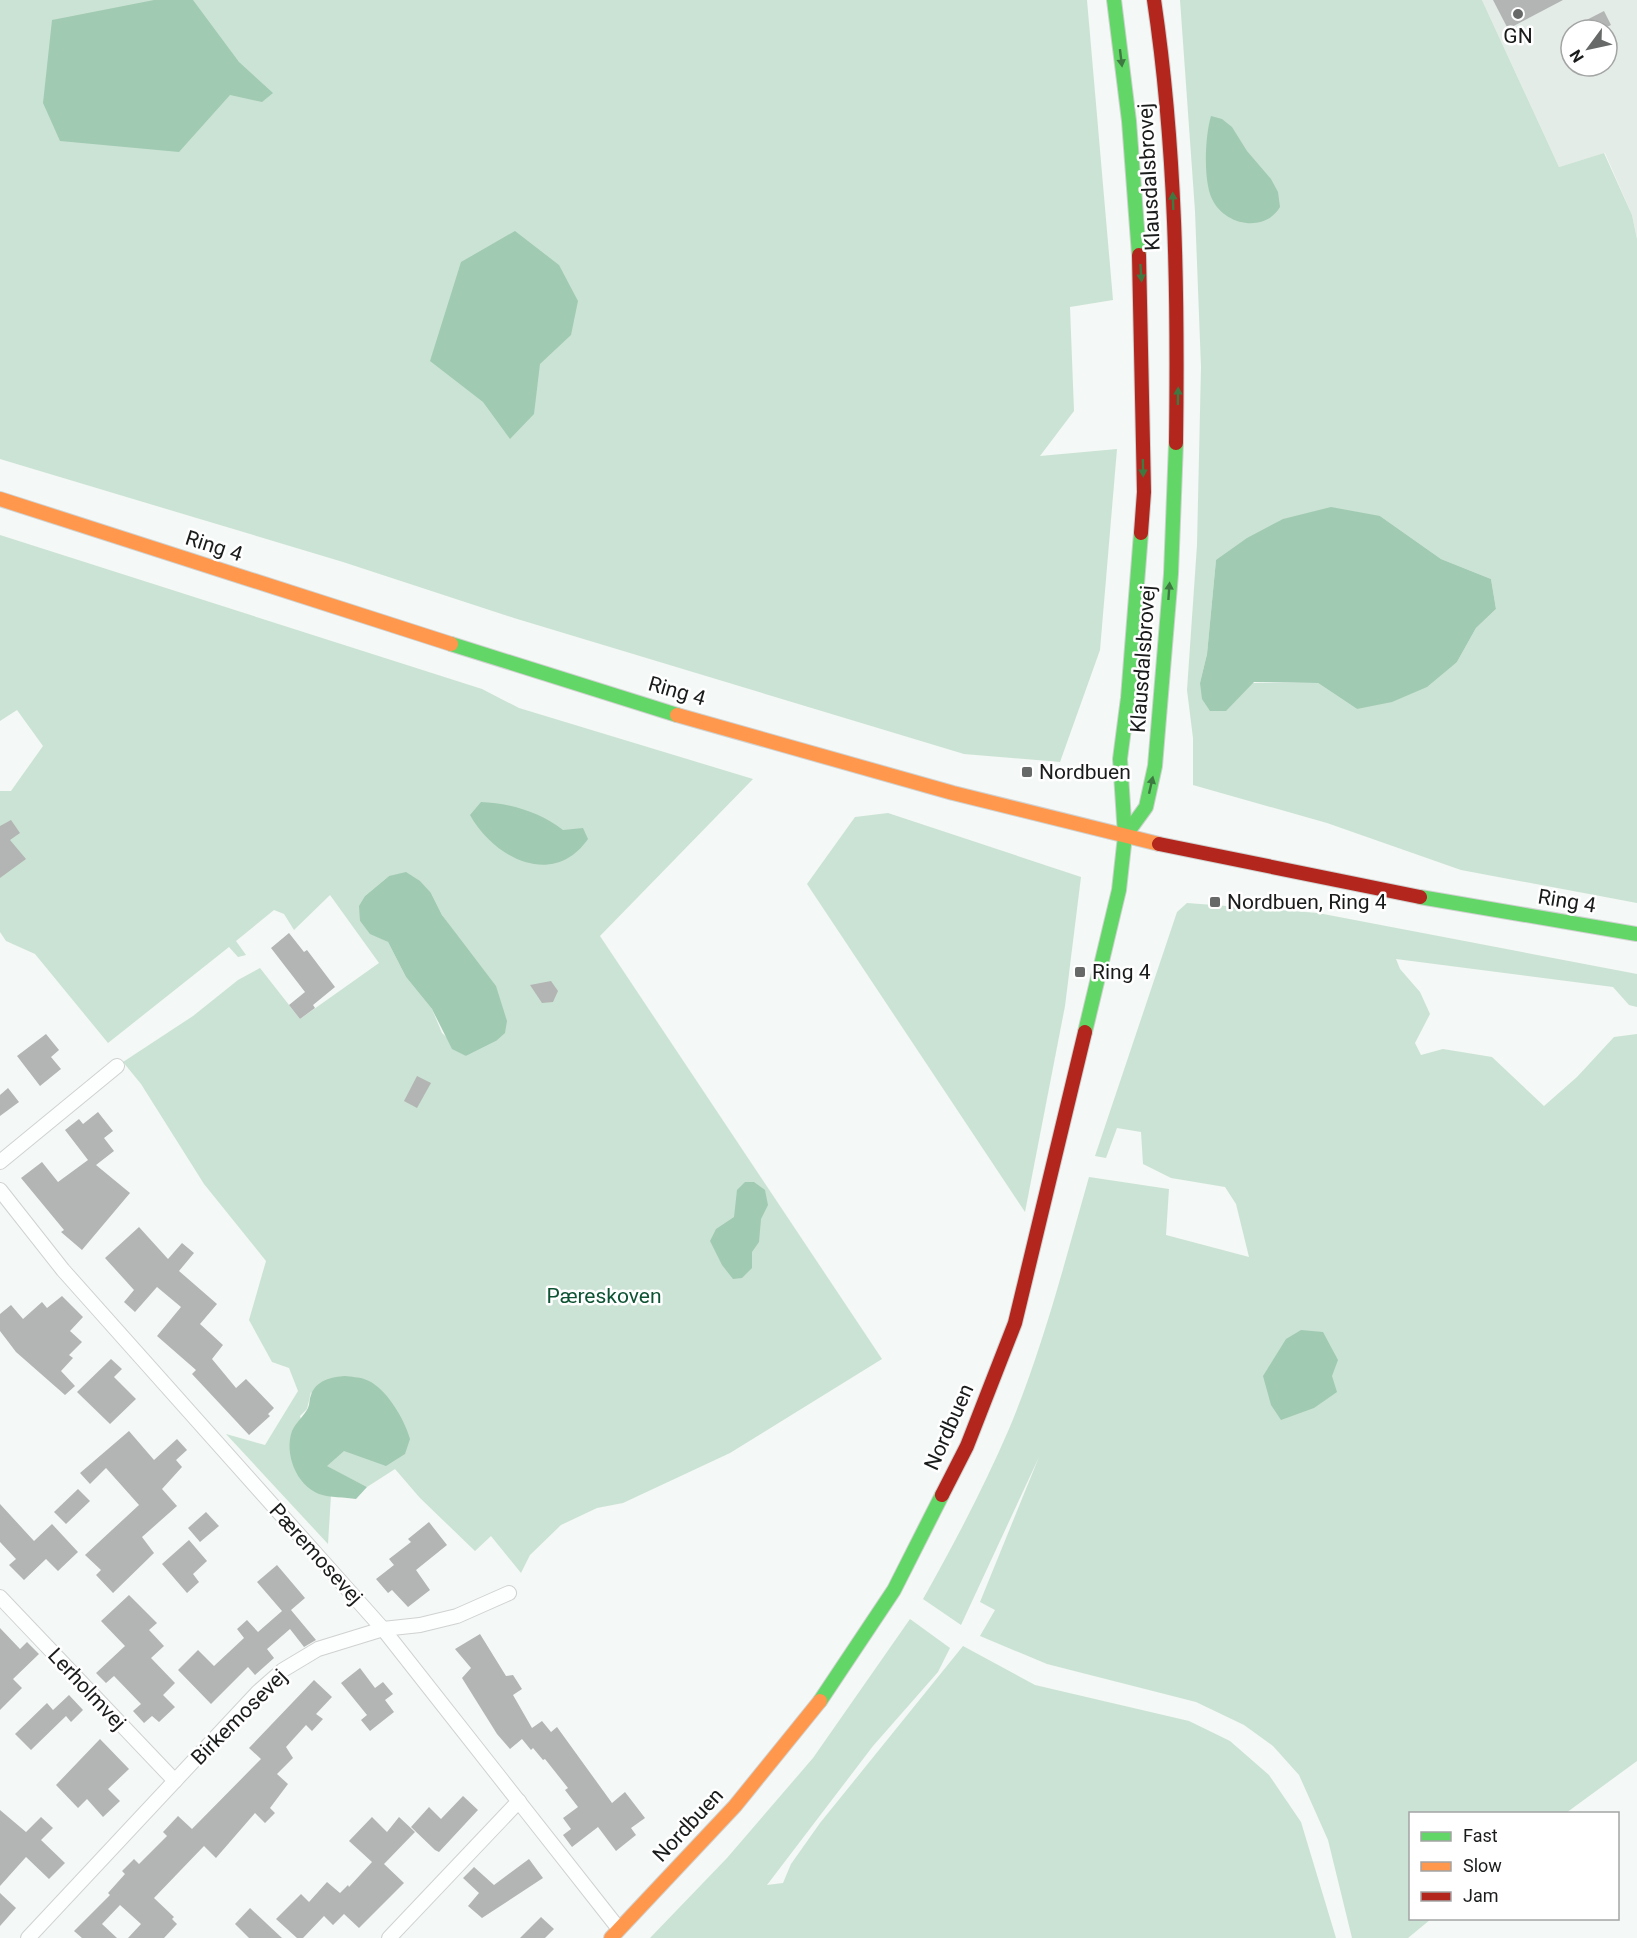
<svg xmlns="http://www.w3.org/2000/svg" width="1637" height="1938" font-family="Roboto,sans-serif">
<rect width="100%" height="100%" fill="#f4f8f6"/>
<path fill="#e4ece7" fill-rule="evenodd" d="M1482,0H1637V239L1632,215L1605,153L1559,167ZM1571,30H1607V66H1571Z"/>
<g fill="#cbe3d4" fill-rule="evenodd">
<path d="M0,0H1087L1113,300L1070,307L1074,411L1040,456L1117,449L1100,650L1060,762L964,754L514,618L343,562L0,459Z"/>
<path d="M1180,0H1482L1559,167L1604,153L1632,215L1637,239V903L1461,870L1327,823L1193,785V738L1187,690L1197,545L1201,367L1195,211ZM1380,516L1441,559L1491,579L1496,609L1476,628L1457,662L1357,709L1318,683H1200L1207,654L1216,560Z"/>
<path d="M0,535L482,689L519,708L753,779L600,936L882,1359L730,1453L623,1503L597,1508L561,1525L530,1555L521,1573L491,1536L475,1551L420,1498L395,1469L367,1487L326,1466L343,1450L311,1392L307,1409L300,1416L320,1494L331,1495L328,1544L226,1434L265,1445L298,1391L289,1368L272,1362L249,1320L266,1261L204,1184L141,1084L123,1062L193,1016L238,980L260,968L300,1019L379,963L330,895L294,930L284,914L274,910L236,941L246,955L238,957L229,947L108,1043L35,954L6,941L0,932V791H11L43,746L17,710L0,721ZM389,876L431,893L442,915L481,969L496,1041L466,1056L442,1033L432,1009L406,977L388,942L370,933L360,921L365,896Z"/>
<path d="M888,813L1081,877L1065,1006L1025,1212L807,884L855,817Z"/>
<path d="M1187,903L1318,913L1637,974V1007L1629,1005L1613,987L1396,959L1400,969L1420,992L1430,1014L1415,1043L1421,1055L1443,1049L1492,1057L1544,1106L1577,1077L1614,1037L1637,1034V1761L1566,1813L1410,1814V1918L1431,1919L1408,1938H1352L1328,1840L1299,1775L1273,1746L1244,1725L1196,1702L1047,1664L980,1636L995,1610L980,1602L1039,1457L961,1625L923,1599C954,1544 984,1487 1009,1429C1043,1348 1065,1261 1089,1177L1169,1189L1166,1235L1249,1257L1236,1204L1225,1187L1171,1178L1143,1164L1141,1132L1117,1128L1106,1158L1095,1156L1177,912Z"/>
<path d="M910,1619L950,1648L938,1672L873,1746L767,1885L783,1883L791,1864L820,1823L963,1646L1035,1685L1189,1721L1230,1741L1269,1775L1301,1822L1336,1938H650L727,1858L813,1758Z"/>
</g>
<g fill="#a1cab2">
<path d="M154,0H193L239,62L273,93L262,102L230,95L179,152L60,141L43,103L52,20Z"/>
<path d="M1211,116L1222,119L1232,127L1247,151L1271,179L1278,192L1280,207C1265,233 1225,226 1212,199C1203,180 1205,136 1211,116Z"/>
<path d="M515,231L559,265L578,301L571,335L540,364L534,414L510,439L483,402L430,361L461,262Z"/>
<path d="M1331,507L1380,516L1441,559L1491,579L1496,609L1476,628L1457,662L1427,687L1392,702L1357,709L1318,683L1254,682L1226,711H1210L1202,699L1200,683L1207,654L1216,560L1247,538L1283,519Z"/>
<path d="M481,802C510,803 540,812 563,830L583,828L588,839C553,889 494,858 470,815Z"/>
<path d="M406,872L420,881L431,893L442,915L496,986L507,1021L505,1033L496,1041L466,1056L452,1049L432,1009L406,977L388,942L370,934L360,921L359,906L365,896L389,876Z"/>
<path d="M745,1182H754L765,1190L768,1205L761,1219L759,1242L752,1252V1268L742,1278L733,1279L722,1265L710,1241L716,1229L734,1217L737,1190Z"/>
<path d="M1301,1330L1323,1332L1338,1360L1332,1376L1337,1392L1314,1408L1281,1420L1271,1405L1263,1376L1286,1339Z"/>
<path d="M345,1376C351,1377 359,1377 364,1379C385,1385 405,1420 410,1439L405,1454L386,1466L344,1451L327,1466L367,1487L356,1499C345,1497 330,1498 319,1494C296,1485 284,1453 292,1431C296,1422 304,1416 308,1408C310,1404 309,1399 311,1395C316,1380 332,1377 345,1376Z"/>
</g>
<g fill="#b3b5b4">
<path d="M1493,0H1563L1508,29Z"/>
<path d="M1604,11L1611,25L1601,30H1567Z"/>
<path d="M11,820L20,833L10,840L26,859L0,878V826Z"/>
<path d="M289,933L304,952L307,950L335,987L313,1005L315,1008L300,1019L289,1005L305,992L271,948Z"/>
<path d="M551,981L558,991L553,1002L542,1003L530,985Z"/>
<path d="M46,1034L59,1050L51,1057L61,1069L40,1086L17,1056Z"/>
<path d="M417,1076L431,1083L417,1108L404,1101Z"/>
<path d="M8,1088L19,1102L0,1116V1095Z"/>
<path d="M98,1112L113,1131L104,1138L114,1151L96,1165L130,1193L82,1250L61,1232L64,1230L21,1178L42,1162L58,1182L88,1160L65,1130L79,1119L83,1124Z"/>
<path d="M139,1227L168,1259L182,1243L194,1253L179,1271L217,1304L200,1324L223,1345L212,1359L236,1388L246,1379L274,1408L268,1414L270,1416L249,1435L192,1374L196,1370L157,1336L181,1307L157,1287L135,1312L124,1302L134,1290L105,1258Z"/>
<path d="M62,1296L83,1317L70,1331L82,1342L69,1355L73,1358L61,1371L75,1386L65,1395L16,1352L0,1331V1314L11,1305L23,1319L42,1302L47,1308Z"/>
<path d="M111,1359L122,1369L114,1377L136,1399L110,1424L77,1392Z"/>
<path d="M129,1431L154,1460L177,1439L187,1450L176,1460L182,1467L162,1489L177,1506L142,1537L154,1553L113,1593L96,1575L101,1570L85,1555L139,1505L106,1468L90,1484L80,1473Z"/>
<path d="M78,1489L90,1501L66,1524L54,1512Z"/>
<path d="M0,1504L34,1541L52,1524L78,1552L58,1571L46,1559L24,1580L9,1565L16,1559L0,1542Z"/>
<path d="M206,1512L219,1526L200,1542L188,1528Z"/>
<path d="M429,1522L447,1545L416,1570L430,1590L408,1607L392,1590L388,1593L376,1579L394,1565L389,1559L411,1542L408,1539Z"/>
<path d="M189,1540L207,1561L193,1574L199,1582L187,1593L162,1564Z"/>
<path d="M277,1565L305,1598L291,1610L316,1640L304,1647L290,1629L267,1649L274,1658L255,1675L248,1667L211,1704L178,1670L198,1650L214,1666L244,1638L237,1629L247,1620L258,1632L282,1611L257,1582Z"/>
<path d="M129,1595L157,1623L149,1630L164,1646L151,1658L175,1683L163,1695L175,1707L159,1722L152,1716L144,1723L133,1711L141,1704L114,1676L106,1683L96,1673L125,1646L101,1621Z"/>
<path d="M0,1628L20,1649L27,1642L39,1654L13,1679L22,1688L0,1710Z"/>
<path d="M480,1634L506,1676L513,1675L522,1689L513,1695L532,1728L542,1721L551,1732L557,1727L612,1803L625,1792L645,1818L631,1828L636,1835L616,1851L598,1827L572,1847L563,1835L571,1829L563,1818L578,1807L565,1790L568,1788L545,1759L543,1760L533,1748L531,1750L522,1739L510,1749L497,1734L462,1678L471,1668L455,1649Z"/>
<path d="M360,1668L375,1688L383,1682L393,1694L385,1700L394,1712L370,1731L361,1720L367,1715L341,1683Z"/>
<path d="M314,1680L332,1697L316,1714L323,1719L312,1731L306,1725L286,1747L293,1758L277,1774L288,1784L270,1808L275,1813L265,1823L255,1813L216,1858L204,1846L154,1898L174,1917L172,1919L177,1924L164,1938H128L141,1924L120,1905L102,1924L117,1938H82L74,1931L110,1895L108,1893L125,1874L122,1871L134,1859L139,1864L167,1836L163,1832L178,1816L192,1829L261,1759L249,1748Z"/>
<path d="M69,1695L83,1710L71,1722L66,1716L31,1750L15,1734L47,1703L53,1710Z"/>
<path d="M100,1739L129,1769L108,1789L120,1801L103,1817L87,1799L78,1808L56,1785Z"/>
<path d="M463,1796L478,1810L439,1852L435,1850L411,1827L429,1807L441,1819Z"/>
<path d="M0,1810L26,1832L41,1817L53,1828L41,1840L65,1863L49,1879L26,1857L0,1886Z"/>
<path d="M372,1817L387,1832L399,1817L415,1832L384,1864L404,1883L359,1928L344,1914L333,1925L324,1916L303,1938H297L276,1919L301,1894L309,1902L327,1882L340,1893L348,1885L349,1887L372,1862L349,1841Z"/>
<path d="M529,1859L543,1878L482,1918L468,1906L479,1893L463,1878L474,1867L494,1885Z"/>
<path d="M0,1893L16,1908L0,1926Z"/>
<path d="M250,1908L282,1938H249L235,1924Z"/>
<path d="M541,1917L554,1929L545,1938H520Z"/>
</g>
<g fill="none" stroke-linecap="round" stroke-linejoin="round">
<defs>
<g id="street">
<path d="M0,1162L117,1066"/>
<path d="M0,1190L63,1270L383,1629L619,1929"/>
<path d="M0,1597L175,1781"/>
<path d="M28,1938L258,1692L283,1670L318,1649L383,1629L420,1625L457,1616L509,1593"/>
<path d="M389,1938L519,1801"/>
</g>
<g id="fast">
<path d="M1114,0L1129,121L1139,255"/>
<path d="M451,644L677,715"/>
<path d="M1125,836L1146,807L1155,766L1171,574L1176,443"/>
<path d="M1420,897L1637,934"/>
<path d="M1085,1032L1119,890L1125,836L1120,759L1128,698L1141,533"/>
<path d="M820,1701L894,1590L942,1495"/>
</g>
<g id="slow">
<path d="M0,499L451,644"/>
<path d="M677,715L953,793L1159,844"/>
<path d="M611,1938L735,1806L820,1701"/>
</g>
<g id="jam">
<path d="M1154,0C1176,147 1178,295 1176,443"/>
<path d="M1139,255L1144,492L1141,533"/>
<path d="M1159,844L1420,897"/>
<path d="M942,1495L967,1446L1015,1323L1085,1032"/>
</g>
</defs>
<use href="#street" stroke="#cfd2d0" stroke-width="16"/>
<use href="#fast" stroke="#cfd2d0" stroke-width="16"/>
<use href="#slow" stroke="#cfd2d0" stroke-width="16"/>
<use href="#jam" stroke="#cfd2d0" stroke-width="16"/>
<use href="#street" stroke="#fdfefe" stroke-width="14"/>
<use href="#fast" stroke="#63d668" stroke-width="14"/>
<use href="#slow" stroke="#ff974d" stroke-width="14"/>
<use href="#jam" stroke="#b3261e" stroke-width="14"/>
</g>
<defs><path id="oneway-solid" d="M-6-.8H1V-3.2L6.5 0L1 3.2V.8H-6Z" transform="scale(1.5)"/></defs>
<g fill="#3e7942">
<use href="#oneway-solid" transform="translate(1121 58) rotate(83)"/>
<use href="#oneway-solid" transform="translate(1173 201) rotate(-92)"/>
<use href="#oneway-solid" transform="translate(1141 273) rotate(86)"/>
<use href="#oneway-solid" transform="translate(1178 396) rotate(-89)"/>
<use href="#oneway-solid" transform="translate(1143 468) rotate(89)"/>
<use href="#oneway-solid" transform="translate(1169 591) rotate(-86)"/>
<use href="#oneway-solid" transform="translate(1151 785) rotate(-77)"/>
</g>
<g fill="#666968" stroke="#fff" stroke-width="2">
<circle cx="1518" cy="14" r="6"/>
<rect x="1021" y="766" width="12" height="12" rx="3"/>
<rect x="1209" y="896" width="12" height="12" rx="3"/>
<rect x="1074" y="966" width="12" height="12" rx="3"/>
</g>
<g text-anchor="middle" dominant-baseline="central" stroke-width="5" stroke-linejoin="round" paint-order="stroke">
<g font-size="21" fill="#1a1c1b" stroke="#fff" text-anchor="start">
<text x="1518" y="36" text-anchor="middle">GN</text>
<text x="1039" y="772">Nordbuen</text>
<text x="1227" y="902">Nordbuen, Ring 4</text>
<text x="1092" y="972">Ring 4</text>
</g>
<g font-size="21" fill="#1a1c1b" stroke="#fff">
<text transform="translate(1149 177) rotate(-93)">Klausdalsbrovej</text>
<text transform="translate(214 546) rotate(18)">Ring 4</text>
<text transform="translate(1143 659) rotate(-86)">Klausdalsbrovej</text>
<text transform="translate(677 691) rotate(16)">Ring 4</text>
<text transform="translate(1567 901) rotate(9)">Ring 4</text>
<text transform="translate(949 1427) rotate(-66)">Nordbuen</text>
<text transform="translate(316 1554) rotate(48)">Pæremosevej</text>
<text transform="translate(87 1689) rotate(47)">Lerholmvej</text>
<text transform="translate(239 1717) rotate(-45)">Birkemosevej</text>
<text transform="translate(688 1825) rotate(-47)">Nordbuen</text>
</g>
<g font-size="21" fill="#0e5333" stroke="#fff">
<text x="604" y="1296">Pæreskoven</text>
</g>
</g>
<rect x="1409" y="1812" width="210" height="108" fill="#ffffff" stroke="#a3a4a4" stroke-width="1.5"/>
<rect x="1421" y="1832" width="30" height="9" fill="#63d668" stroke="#a3a4a4" stroke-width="1.5"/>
<text x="1463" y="1842" font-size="18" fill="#1a1c1b">Fast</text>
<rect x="1421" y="1862" width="30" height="9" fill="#ff974d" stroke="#a3a4a4" stroke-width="1.5"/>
<text x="1463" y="1872" font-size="18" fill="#1a1c1b">Slow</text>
<rect x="1421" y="1892" width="30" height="9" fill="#b3261e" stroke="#a3a4a4" stroke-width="1.5"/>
<text x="1463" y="1902" font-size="18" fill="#1a1c1b">Jam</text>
<g transform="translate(1589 48) rotate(237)"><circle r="28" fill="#ffffff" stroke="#a3a4a4" stroke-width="1.5"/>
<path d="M0-4.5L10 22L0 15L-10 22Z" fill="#666968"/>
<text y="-9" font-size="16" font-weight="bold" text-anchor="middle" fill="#1a1c1b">N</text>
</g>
</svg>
